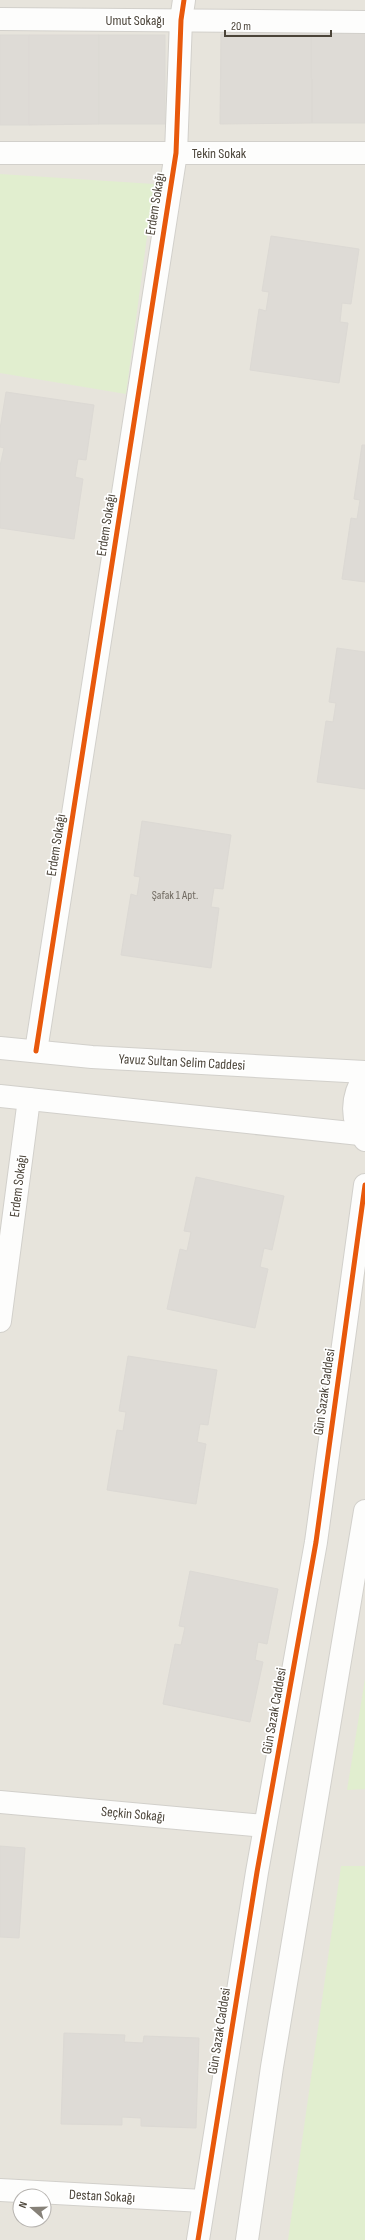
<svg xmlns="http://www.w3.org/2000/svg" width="365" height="2240" font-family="'Sofia Sans Condensed',sans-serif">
<rect width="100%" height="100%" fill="#f4f2ee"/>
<path fill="#e7e4dc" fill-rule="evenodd" d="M0,0H365V2240H0ZM20,2196H44V2220H20Z"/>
<g fill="#e1eecf">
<path d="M0,174L154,184L126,394L0,373Z"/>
<path d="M365,1679V1789L347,1790Z"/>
<path d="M341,1866H365V2240H288Z"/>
</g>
<g fill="#dedbd6" stroke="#dcd9d4">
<path d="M365,33V123H312L311,34Z"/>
<path d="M221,34H311L312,123L220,124Z"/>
<rect x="0" y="35" width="29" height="90"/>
<path d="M29,35H99V124L29,125Z"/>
<rect x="99" y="35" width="66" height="89"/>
<path d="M271,236L359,249L351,304L342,303L340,322L348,323L339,383L250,370L259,309L266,311L269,292L262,291Z"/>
<path d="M6,392L94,405L86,460L78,459L75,477L83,479L74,539L0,528V466L4,448L0,447V429Z"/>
<path d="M362,445H365V582L342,579L351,518L357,519L360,500L354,499Z"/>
<path d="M337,648L365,652V789L317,782L326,721L333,722L336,703L329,702Z"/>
<path d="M142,821L231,835L223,889L214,888L211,907L219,908L211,968L121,955L131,894L137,896L140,877L134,876Z"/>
<path d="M196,1177L284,1196L272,1250L264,1248L260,1267L268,1269L255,1328L167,1309L180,1249L187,1251L191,1232L184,1231Z"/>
<path d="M128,1356L217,1370L208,1425L200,1424L197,1442L206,1444L196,1504L107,1490L117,1430L123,1431L126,1412L119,1411Z"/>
<path d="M190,1571L278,1589L267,1644L258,1642L255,1660L263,1662L250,1722L163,1704L175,1644L181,1645L185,1627L179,1626Z"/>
<path d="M0,1846L25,1848L19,1938L0,1937Z"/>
<path d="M64,2033L125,2035L124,2042L143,2043L144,2036L199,2038L196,2128L141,2126V2118L122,2117V2125L61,2124Z"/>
</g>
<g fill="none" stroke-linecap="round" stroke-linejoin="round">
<defs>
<g id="minor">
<path d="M0,19L365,22"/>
<path d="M0,153H365"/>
<path d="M0,1048L92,1057L365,1072"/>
<path d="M36,1051L176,153L181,20L184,0"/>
<path d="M365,1076C351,1096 350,1121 365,1140"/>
<path d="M0,1096L360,1134"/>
<path d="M0,1321L29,1099"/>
<path d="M0,1802L265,1826"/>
<path d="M0,2190L203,2201"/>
<path d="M198,2240L257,1872L316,1542L365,1185"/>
<path d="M247,2240L272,2067L365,1511"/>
</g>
</defs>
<use href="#minor" stroke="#d2d0cb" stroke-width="24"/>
<use href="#minor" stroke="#fdfdfc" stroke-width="22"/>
<defs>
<g id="cycleway">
<path d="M36,1051L176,153L181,20L184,0"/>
<path d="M198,2240L257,1872L316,1542L365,1185"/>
</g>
</defs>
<use href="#cycleway" stroke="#fff" stroke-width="8"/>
<use href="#cycleway" stroke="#e8590c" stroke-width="5"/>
</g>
<g text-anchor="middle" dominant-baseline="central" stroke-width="3.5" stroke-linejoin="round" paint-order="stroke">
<g font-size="12" fill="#706a61">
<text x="175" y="895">Şafak 1 Apt.</text>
</g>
<g font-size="14" fill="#4b4439" stroke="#fff">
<text x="135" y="20">Umut Sokağı</text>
<text x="219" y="153">Tekin Sokak</text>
<text transform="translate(155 204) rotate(-81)">Erdem Sokağı</text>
<text transform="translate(106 525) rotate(-81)">Erdem Sokağı</text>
<text transform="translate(56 845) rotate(-81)">Erdem Sokağı</text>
<text transform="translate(182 1062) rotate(3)">Yavuz Sultan Selim Caddesi</text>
<text transform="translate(18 1186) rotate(-83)">Erdem Sokağı</text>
<text transform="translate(324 1392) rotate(-82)">Gün Sazak Caddesi</text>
<text transform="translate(274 1711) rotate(-80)">Gün Sazak Caddesi</text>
<text transform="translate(133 1814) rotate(5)">Seçkin Sokağı</text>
<text transform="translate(219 2031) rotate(-81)">Gün Sazak Caddesi</text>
<text transform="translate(102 2196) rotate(3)">Destan Sokağı</text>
</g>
</g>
<g transform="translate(32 2208) rotate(290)"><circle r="19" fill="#ffffff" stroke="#b7b4b0"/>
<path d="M0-3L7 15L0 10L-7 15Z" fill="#868178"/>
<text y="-6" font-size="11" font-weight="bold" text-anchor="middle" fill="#4b4439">N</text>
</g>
<path d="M225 30v6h106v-6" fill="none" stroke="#4b4439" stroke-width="2"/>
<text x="231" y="30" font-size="12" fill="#4b4439" stroke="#ffffff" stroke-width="3" paint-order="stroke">20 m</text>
</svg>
